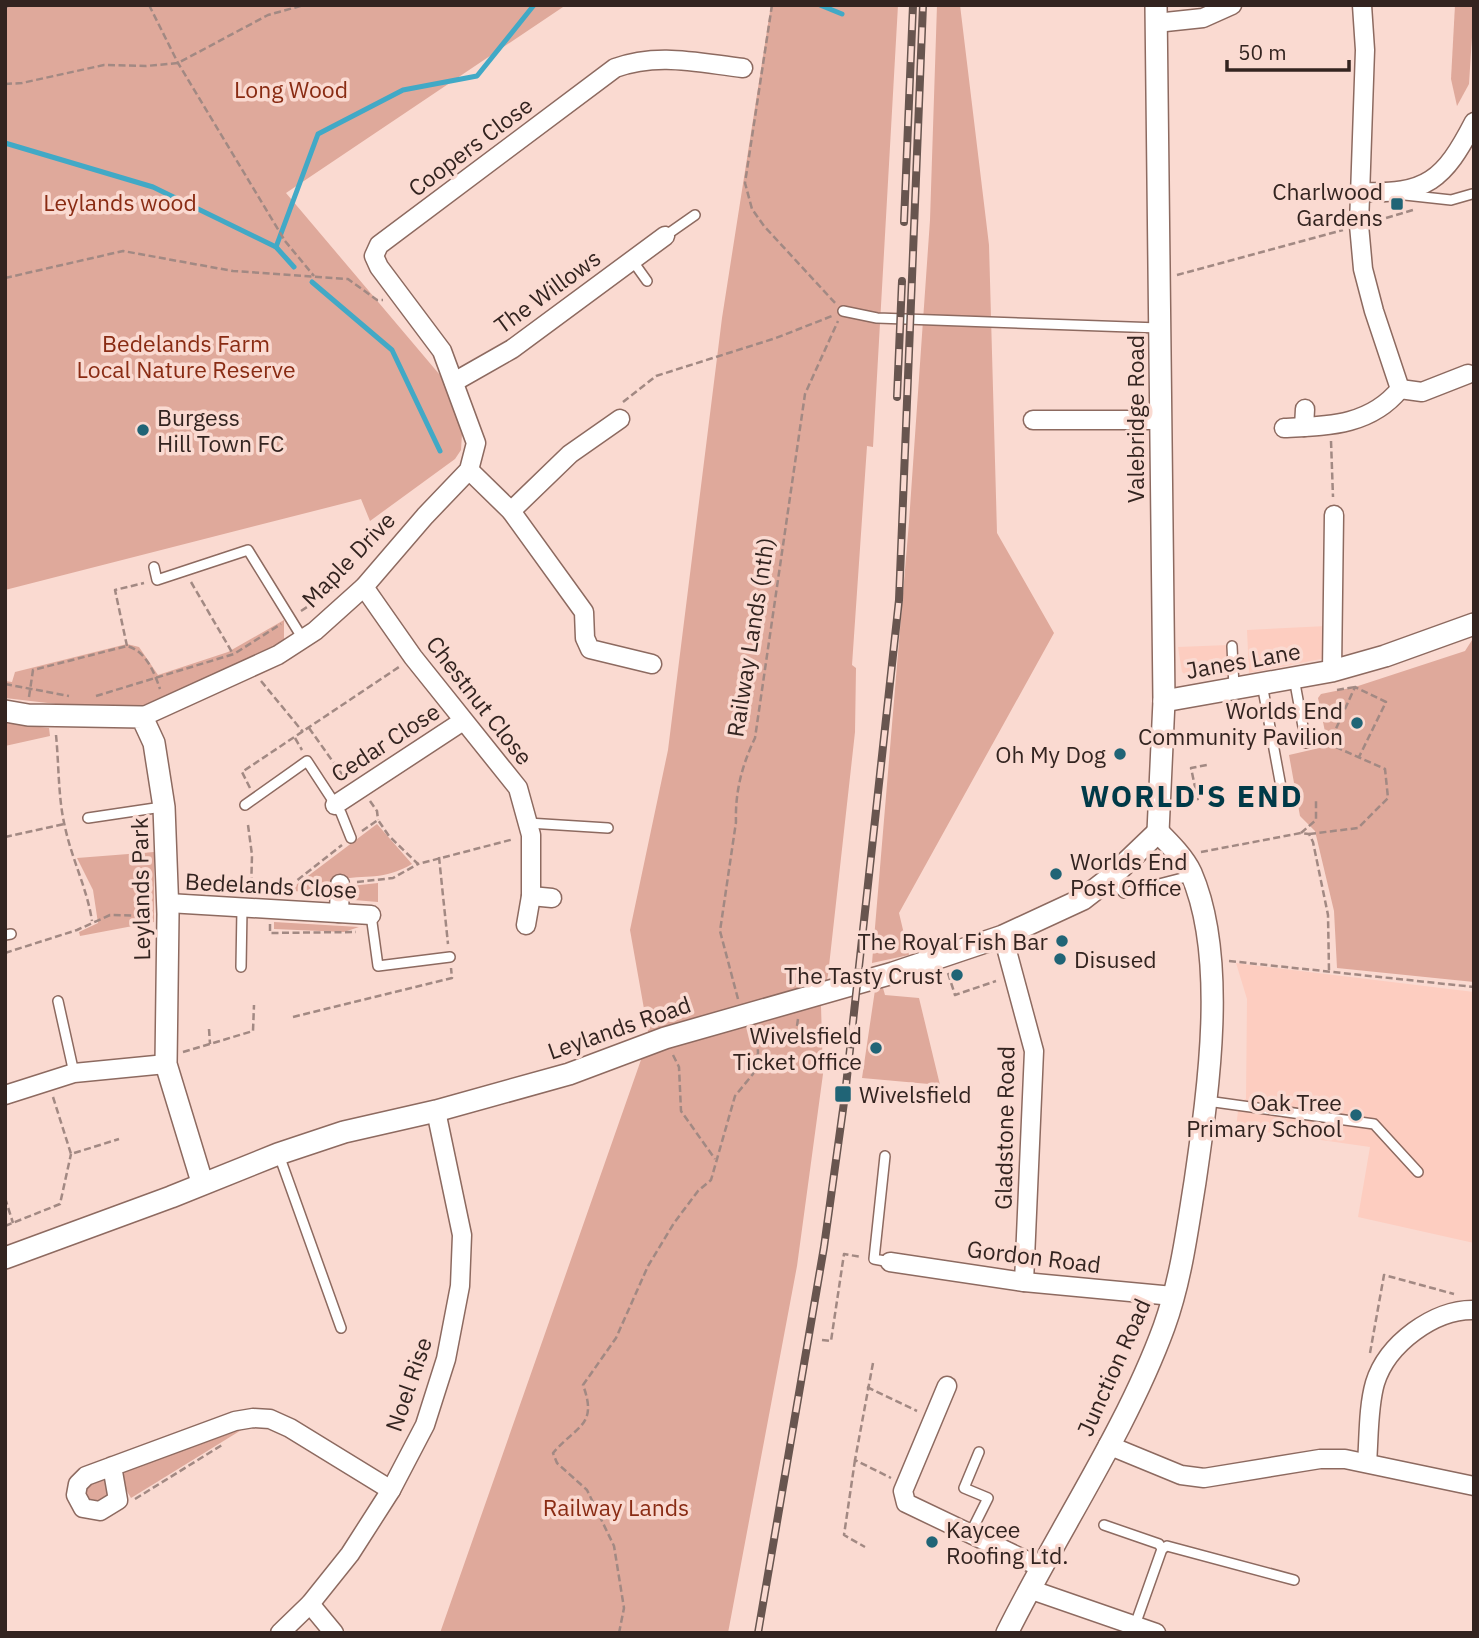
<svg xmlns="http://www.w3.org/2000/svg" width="1479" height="1638" font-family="'IBM Plex Sans',sans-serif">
<rect width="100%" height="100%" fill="#fadad1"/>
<g fill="#fdcdc0">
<path d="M1327,626L1326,658L1249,673L1247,630Z"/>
<path d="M1228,645L1229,676L1188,677L1182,672L1178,647Z"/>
<path d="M1236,963L1474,992V1243L1358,1217L1370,1147L1236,1128L1239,1102L1246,1099L1247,999Z"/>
</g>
<g fill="#dfa99b">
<path d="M5,5H566L286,193L445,381L462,434L461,450L455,459L370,521L361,499L5,590Z"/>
<path d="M771,5H898L873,447L867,446L852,665L856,668L855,732L828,975L821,1006L823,1074L797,1266L728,1633H440L649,1037L630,930L668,750L722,318Z"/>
<path d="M937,5H960L989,245L997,533L1054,633L899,913L909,955L872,963L909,522L930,220Z"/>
<path d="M1455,5H1474L1469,84L1457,106L1451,79Z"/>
<path d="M284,620V641L278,648L142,708L82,707L5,698V681L12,682L15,672L127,644L139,647L158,675L228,652Z"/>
<path d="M1474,637V982L1337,968L1334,911L1315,831L1300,816L1289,755L1328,746L1318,698L1321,694L1355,687L1465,651Z"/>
<path d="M5,723L49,728L50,736L5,746Z"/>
<path d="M377,824L412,864C383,881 367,874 336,880C316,884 313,893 288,891Z"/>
<path d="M154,852V922L80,936L79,932L98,923L93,890L77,858Z"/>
<path d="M378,883V902L354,900L351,886Z"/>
<path d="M274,922L359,927L344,932L274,929Z"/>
<path d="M883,988L885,995L919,998L940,1085L862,1078L875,990Z"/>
<path d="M243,1429L131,1498L121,1481L123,1472Z"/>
<path d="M97,1479L106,1480L111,1485L107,1503L86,1504L83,1488Z"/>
</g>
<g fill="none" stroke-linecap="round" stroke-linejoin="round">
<g stroke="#41a9c6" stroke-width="5">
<path d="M820,5L842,14"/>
<path d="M5,143L153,187L276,247L294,267"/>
<path d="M276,247L318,134L403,90L477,76L534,5"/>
<path d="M312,282L392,350L440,451"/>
</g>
<defs>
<g id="service">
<path d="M1405,195L1451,200L1472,194"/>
<path d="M665,236L695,215"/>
<path d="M632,260L647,281"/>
<path d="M843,311L877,318L1159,328"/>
<path d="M154,567L157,580L248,550L303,639"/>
<path d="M1232,646L1234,687"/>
<path d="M1294,678L1306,743"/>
<path d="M1262,684L1284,803"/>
<path d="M245,805L307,761L341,813L351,838"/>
<path d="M88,818L162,807"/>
<path d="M528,823L608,828"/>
<path d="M1110,879L1124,893L1190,876"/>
<path d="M371,915L378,966L450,957"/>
<path d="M5,935L11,934"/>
<path d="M241,967L242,909"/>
<path d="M58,1001L74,1073"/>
<path d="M1207,1101L1374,1124L1418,1172"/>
<path d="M279,1155L341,1328"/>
<path d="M885,1156L874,1259L890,1262"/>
<path d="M1104,1525L1159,1544L1162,1549L1135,1625"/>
<path d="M970,1534L988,1498L964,1488L979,1452"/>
<path d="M1162,1549L1167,1546L1294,1580"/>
</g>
<g id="minor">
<path d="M1156,23L1203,18L1232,5"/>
<path d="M1360,192C1427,195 1444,180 1474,122"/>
<path d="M454,382L512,349L665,236"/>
<path d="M1400,389L1422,392L1468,374"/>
<path d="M1033,420H1161"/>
<path d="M1304,427L1305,409"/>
<path d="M1284,428C1327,426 1370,426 1400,389L1374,311L1363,269L1359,225L1365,50L1362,5"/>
<path d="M469,470L511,511L584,612L585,638L590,649L652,664"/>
<path d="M511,511L570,454L620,419"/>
<path d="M364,587L413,657L518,788L531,835V896L526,925"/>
<path d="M1332,671L1334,515"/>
<path d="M142,717L278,655L315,631L364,587L425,516L469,470L476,443L442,351L379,267L374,256L379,245L615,68C658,52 699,63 743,68"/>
<path d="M335,805L463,721"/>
<path d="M531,896L552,898"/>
<path d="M168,903L371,915"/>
<path d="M339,913L340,884"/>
<path d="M1003,936L1034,1051L1024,1282"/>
<path d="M5,1095L74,1073L166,1064"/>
<path d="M890,1262L1024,1282L1173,1296"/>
<path d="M947,1386L903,1491L906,1503L1040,1567"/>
<path d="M1108,1445L1181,1475L1204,1478L1320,1459H1345L1474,1486"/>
<path d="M1367,1463C1369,1438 1368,1407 1375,1383C1387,1344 1434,1309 1474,1310"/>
<path d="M112,1466L118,1500L100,1511L83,1508L76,1495L78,1484L86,1476L235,1421L253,1418L270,1419L290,1428L391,1490"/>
<path d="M1029,1589L1156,1633"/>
<path d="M310,1604L334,1633"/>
<path d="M280,1633L310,1604L350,1554L391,1490L425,1425L446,1359L460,1286L462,1235L436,1111"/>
</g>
<g id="tertiary">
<path d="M1156,5L1164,701L1158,832"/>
<path d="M1164,701L1332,671L1385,656L1474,624"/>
<path d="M5,711L28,715L142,717L154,743L164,807L168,914L166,1064L202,1182"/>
<path d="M5,1258L171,1197L278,1154L344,1132L436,1111L569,1074L665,1038L893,973L1003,936L1083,899L1110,878L1158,832"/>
<path d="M1007,1633C1057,1532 1126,1431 1164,1327C1181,1280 1187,1231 1195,1182C1208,1092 1228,958 1191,873C1184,858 1170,844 1158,832"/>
</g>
</defs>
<use href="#service" stroke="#8d6a60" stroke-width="12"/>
<use href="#minor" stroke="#8d6a60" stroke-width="21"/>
<use href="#tertiary" stroke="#8d6a60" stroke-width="24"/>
<g stroke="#a28983" stroke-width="2.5" stroke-dasharray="7 3.5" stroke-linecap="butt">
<path d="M149,5L178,63L285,241"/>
<path d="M772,5L745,183L752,209L764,226L836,304"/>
<path d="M5,8L9,5"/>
<path d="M5,84L22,83L104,65L146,66L178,63L268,15L304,5"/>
<path d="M1376,221L1413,210"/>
<path d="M285,241L314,276"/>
<path d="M1177,275L1343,230"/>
<path d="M5,278L123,251L233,271L348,279L377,300H383"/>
<path d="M623,402L656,376L776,338L832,316"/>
<path d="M1331,441L1333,497"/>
<path d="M191,582L233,654"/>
<path d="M301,611L333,590"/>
<path d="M127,646L115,590L144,583"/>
<path d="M261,681L303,732"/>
<path d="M5,684L69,696"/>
<path d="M1337,690L1355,687"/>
<path d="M96,696L234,654L281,624"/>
<path d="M29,697L33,670L127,646C146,651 154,672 160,689"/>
<path d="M309,728L346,780"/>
<path d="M56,735C59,765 58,798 65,827C72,860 87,888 92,921"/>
<path d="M295,738L302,750"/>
<path d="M250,788L242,772L399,667"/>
<path d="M370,801L377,811L378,820"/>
<path d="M1178,804L1198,801L1191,768L1207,765"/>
<path d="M248,825L252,855L251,892"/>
<path d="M362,831L378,820L389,836L418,864L514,839"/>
<path d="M1301,833L1316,820V799"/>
<path d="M1309,834L1358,828L1388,798L1385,769L1329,744L1355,687L1386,702L1359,757"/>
<path d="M5,837L64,824"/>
<path d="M1201,852L1301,833L1309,834L1313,842L1328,915L1329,971"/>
<path d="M439,857L448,944"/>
<path d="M357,882L393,878L418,864"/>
<path d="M281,893L342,845"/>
<path d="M270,924V933L356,932"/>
<path d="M5,953L77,930L110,915L151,916"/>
<path d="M1229,961L1474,987"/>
<path d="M948,973L955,995L996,981"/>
<path d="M738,999L720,931L736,822C735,792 742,765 755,738L805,394L838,321"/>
<path d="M293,1017L452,978L451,968"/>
<path d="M798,1019L796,1033L864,1041"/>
<path d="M209,1029L210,1044"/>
<path d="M183,1052L253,1031L254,1005"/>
<path d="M673,1055L679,1067L681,1111L715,1159"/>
<path d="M53,1097L71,1154L119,1139"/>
<path d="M5,1198L13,1223"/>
<path d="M5,1226L60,1204L71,1154"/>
<path d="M822,1340L831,1341L844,1254L861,1257"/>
<path d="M1370,1353L1384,1275L1454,1294"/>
<path d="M873,1363L855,1460L891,1478"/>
<path d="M867,1387L917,1411"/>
<path d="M855,1460L844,1535L865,1547"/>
<path d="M135,1499L222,1445"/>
<path d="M619,1633L624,1608L614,1546L587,1490L557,1463L553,1453C577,1425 598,1426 583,1385L616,1338L648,1266L674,1223L698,1191L711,1180L735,1096L753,1074L758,1053L757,1031"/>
</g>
<use href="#service" stroke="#fff" stroke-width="9"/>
<use href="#minor" stroke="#fff" stroke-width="18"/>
<use href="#tertiary" stroke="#fff" stroke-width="21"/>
<defs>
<g id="rail">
<path d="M904,222L913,5"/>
<path d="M897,397L902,281"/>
<path d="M758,1633L824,1247L845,1095L899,600L923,5"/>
</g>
</defs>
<use href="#rail" stroke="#68554f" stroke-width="8"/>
<use href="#rail" stroke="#fadad1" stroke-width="5" stroke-dasharray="16" stroke-linecap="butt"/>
</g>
<g fill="#206476" stroke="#fadad1" stroke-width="2.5">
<rect x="1390" y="197" width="14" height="14" rx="3.5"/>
<circle cx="143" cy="430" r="7"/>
<circle cx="1357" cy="723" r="7"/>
<circle cx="1120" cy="754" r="7"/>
<circle cx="1056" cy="874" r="7"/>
<circle cx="1062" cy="941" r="7"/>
<circle cx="1060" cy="959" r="7"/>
<circle cx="957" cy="975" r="7"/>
<circle cx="876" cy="1048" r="7"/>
<rect x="834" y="1085" width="18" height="18" rx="3.5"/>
<circle cx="1356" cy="1115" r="7"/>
<circle cx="932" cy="1542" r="7"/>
</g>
<g text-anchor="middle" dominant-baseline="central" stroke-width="7" stroke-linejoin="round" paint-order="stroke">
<g font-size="23" fill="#892b13" stroke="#fadad1">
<text x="291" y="89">Long Wood</text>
<text x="120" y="202">Leylands wood</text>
<text x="186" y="343">Bedelands Farm<tspan x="186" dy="26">Local Nature Reserve</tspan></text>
<text x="616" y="1507">Railway Lands</text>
</g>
<g font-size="23" fill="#332420" stroke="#fadad1">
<text transform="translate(470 146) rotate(-37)">Coopers Close</text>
<text transform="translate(547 291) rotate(-36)">The Willows</text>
<text transform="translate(1135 419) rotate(-90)">Valebridge Road</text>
<text transform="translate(348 559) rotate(-46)">Maple Drive</text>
<text transform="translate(750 637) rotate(-81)">Railway Lands (nth)</text>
<text transform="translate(1243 660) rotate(-10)">Janes Lane</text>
<text transform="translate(480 700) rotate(52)">Chestnut Close</text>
<text transform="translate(385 742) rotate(-33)">Cedar Close</text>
<text transform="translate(271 885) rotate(3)">Bedelands Close</text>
<text transform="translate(140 889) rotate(-91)">Leylands Park</text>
<text transform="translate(619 1027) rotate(-19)">Leylands Road</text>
<text transform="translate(1004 1128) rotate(-89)">Gladstone Road</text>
<text transform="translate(1034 1256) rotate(7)">Gordon Road</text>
<text transform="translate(1113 1367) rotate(-66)">Junction Road</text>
<text transform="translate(408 1384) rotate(-71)">Noel Rise</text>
</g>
<g font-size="23" fill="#332420" stroke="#fadad1" text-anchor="end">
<text x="1383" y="191">Charlwood<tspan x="1383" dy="26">Gardens</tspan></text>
<text x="157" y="417" text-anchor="start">Burgess<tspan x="157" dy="26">Hill Town FC</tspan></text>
<text x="1343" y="710">Worlds End<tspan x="1343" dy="26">Community Pavilion</tspan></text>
<text x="1106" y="754">Oh My Dog</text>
<text x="1070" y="861" text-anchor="start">Worlds End<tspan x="1070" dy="26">Post Office</tspan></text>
<text x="1048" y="941">The Royal Fish Bar</text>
<text x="1074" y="959" text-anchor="start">Disused</text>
<text x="943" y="975">The Tasty Crust</text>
<text x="862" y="1035">Wivelsfield<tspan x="862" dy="26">Ticket Office</tspan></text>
<text x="859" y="1094" text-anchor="start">Wivelsfield</text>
<text x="1342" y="1102">Oak Tree<tspan x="1342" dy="26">Primary School</tspan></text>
<text x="946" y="1529" text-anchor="start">Kaycee<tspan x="946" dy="26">Roofing Ltd.</tspan></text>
</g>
<g font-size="30" font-weight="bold" letter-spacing="2" fill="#003a48" stroke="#fadad1">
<text x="1192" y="795">WORLD'S END</text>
</g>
</g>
<rect width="1479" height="1638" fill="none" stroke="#332420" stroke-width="14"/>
<path d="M1227 60v10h122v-10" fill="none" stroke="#332420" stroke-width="3.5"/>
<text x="1238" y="60" font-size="21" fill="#332420" stroke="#fadad1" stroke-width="5" paint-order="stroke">50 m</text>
</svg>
